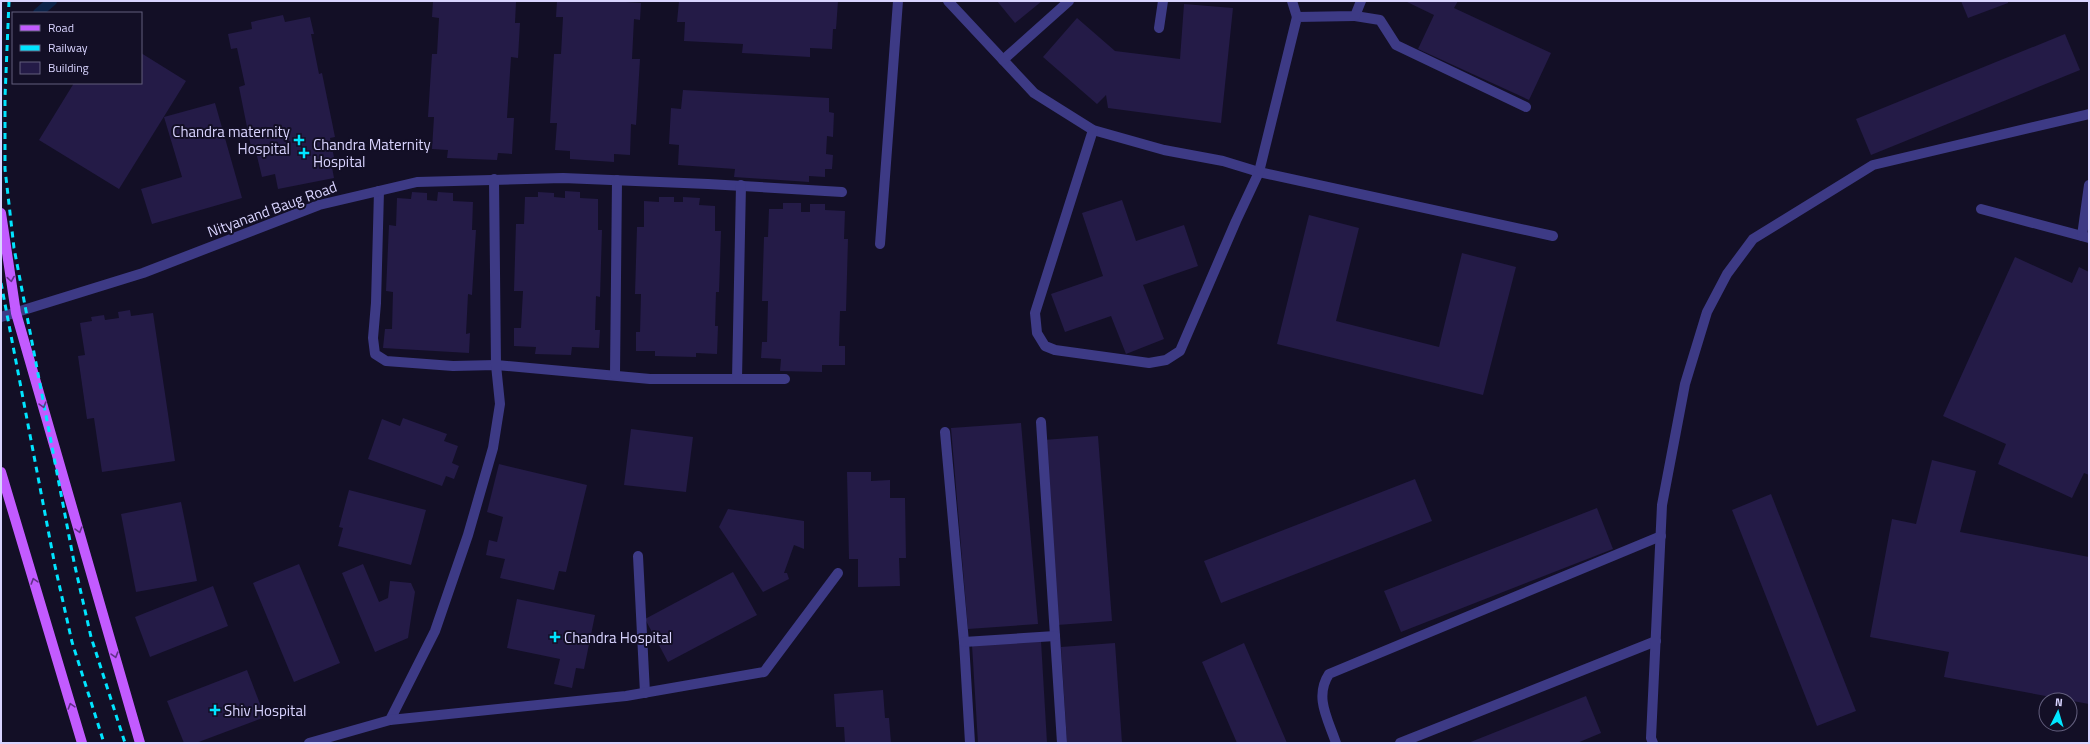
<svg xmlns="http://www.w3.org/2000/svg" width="2090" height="744" font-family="'Titillium Web',sans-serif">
<rect width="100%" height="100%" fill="#130f26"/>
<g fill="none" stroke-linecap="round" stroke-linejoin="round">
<path stroke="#0c2248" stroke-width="10" d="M38,13L52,1"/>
</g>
<g fill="#241b47">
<path d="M433,1L516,2L515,23H520L518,58L511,57L507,118H514L512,154L498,153L497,160L447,158L448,150L432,149L434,117H428L432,54H437L439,18L432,17Z"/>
<path d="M557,1H611L641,3L640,20L634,19L632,59H640L636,125L631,124L630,155L614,154V162L570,159V151L555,150L557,123H550L554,54H561L563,17H556Z"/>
<path d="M679,1H838L836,29H833L832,49L810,48V57L742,53L743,44L684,41L685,22H677Z"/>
<path d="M997,1H1042L1015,23Z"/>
<path d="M1405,1H1458L1454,8L1551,53L1529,100L1418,49L1434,15Z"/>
<path d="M1961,1H2008V3L1968,18Z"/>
<path d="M1184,4L1233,8L1221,123L1108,108L1106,95L1097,104L1043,57L1077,18L1115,51L1180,59Z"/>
<path d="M283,15L285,22L310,17L314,34H311L319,74L322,73L335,137L330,138L335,162H331L334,178L278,189L275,174L262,177L256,152H252L239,87L245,85L237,48L231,49L228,34L252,29L251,22Z"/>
<path d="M2065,34L2080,70L1871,155L1856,119Z"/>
<path d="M141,53L186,81L119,189L39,140L74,83H141Z"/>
<path d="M683,90L829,98V112L834,113L833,137L827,136L826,154L833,155L832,169H825V177L809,176V182L734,177L735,169L678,165L679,145L669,144L671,108L681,109Z"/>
<path d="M215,103L242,198L152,224L141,189L182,177L164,117Z"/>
<path d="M565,191L580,192V198L598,199V230H602L600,297L596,296L595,330H600L599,348L572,347L571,355L535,354L536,347L514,346V328H521L523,291H514L516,224H524L525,197H538V192L554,193V197L565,198Z"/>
<path d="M412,192L427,193V200L437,201L438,192L453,193V201L473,202L472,230H476L472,295L468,294L466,334L470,333L469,353L383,348L385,329H392L393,292L386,291L389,225L396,226L397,198L411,199Z"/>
<path d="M659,197H674V202H683V197L700,198L699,205L715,206V231H721L719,292H716L715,326H718L717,354L696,353V357L655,356V351H636V332H640L641,294H635L637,227H644V201L659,202Z"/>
<path d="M1122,200L1136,241L1184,225L1198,266L1143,285L1164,339L1126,354L1111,316L1065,332L1051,294L1103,276L1082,213Z"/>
<path d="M783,203H801V212H810V204H825V210L845,211L844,239H848L846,311H840L839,346H845V365H822V372L780,371L781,359L761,358L762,342H767L768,301H762L764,237H768L769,209H783Z"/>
<path d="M1309,215L1359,228L1336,321L1439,347L1462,253L1516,267L1483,395L1277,344Z"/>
<path d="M2015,257L2072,283L2079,267L2089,272V475L2084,473L2072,498L1998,464L2006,444L1943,416Z"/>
<path d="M130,310L131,316L153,313L175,461L102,472L94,418L87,419L78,356L85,355L80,323L92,321L91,317L104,315L105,320L119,318L118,312Z"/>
<path d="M403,418L447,434L444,441L458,446L452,463L459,466L454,479L446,476L442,486L368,459L382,419L400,426Z"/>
<path d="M1021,423L1038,624L968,629L951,428Z"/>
<path d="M631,429L693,437L686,492L624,485Z"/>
<path d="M1098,436L1112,621L1057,625L1043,440Z"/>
<path d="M1932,460L1976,471L1960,532L2089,557V704L1944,677L1949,652L1870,637L1892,519L1916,524Z"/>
<path d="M499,464L587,485L566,572L559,571L554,590L500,578L505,559L486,555L489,540L497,542L503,517L487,512Z"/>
<path d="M847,472H871V481L890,480V498H905L906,558H899L900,586L858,587V559H849Z"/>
<path d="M1415,479L1432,521L1221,603L1204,561Z"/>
<path d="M349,490L426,510L411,565L338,546L343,528L339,527Z"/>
<path d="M1771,494L1856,711L1817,726L1732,510Z"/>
<path d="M181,502L197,581L136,592L121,514Z"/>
<path d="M1597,508L1613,549L1401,632L1384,591Z"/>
<path d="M728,509L804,521V549L794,545L784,573H787L789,579L763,592L719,527Z"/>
<path d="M299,564L340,663L294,682L253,583Z"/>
<path d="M363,564L379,602L388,598L390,581L411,583L415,592L408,638L375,652L342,573Z"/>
<path d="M733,572L757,615L668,662L645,619Z"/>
<path d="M213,586L228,626L150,657L135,617Z"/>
<path d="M517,599L595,615L584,669L576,668L572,688L554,684L560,659L507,648Z"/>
<path d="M1041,641L1047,743H978L972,645Z"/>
<path d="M1115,643L1122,743H1067L1061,647Z"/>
<path d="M1244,643L1287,743H1237L1202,662Z"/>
<path d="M247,670L265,717L196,743H184L167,701Z"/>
<path d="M883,690L885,718H889L891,743H845L844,727H836L834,694Z"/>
<path d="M1586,696L1601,733L1577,743H1468Z"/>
</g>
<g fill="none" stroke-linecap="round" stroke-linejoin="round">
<g stroke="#3d3a85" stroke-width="10">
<path d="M948,1L1034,93L1093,130L1164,150L1223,161L1259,172L1553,236"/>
<path d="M1292,1L1297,17"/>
<path d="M1355,16L1380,20L1396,45L1526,107"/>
<path d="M1159,28L1163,1"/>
<path d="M1003,60L1069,1"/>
<path d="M1093,130L1035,313L1037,333L1045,346L1055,350L1149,363L1166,360L1180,351L1236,221L1259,172L1297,17L1355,16L1361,1"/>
<path d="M379,191L376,303L373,338L375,354L386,361L453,366L496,365L650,379H785"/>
<path d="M1981,209L2089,238"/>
<path d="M2082,236L2089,185"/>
<path d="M880,244L898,1"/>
<path d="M1,317L143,273L319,205L417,182L563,178L708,184L842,192"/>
<path d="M615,375L617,180"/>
<path d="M737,379L741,185"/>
<path d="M1041,422L1062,743"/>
<path d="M945,432L964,642L970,743"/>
<path d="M638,556L645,693"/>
<path d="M964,642L1055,636"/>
<path d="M390,720L435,631L468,535L493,448L500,404L496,365L494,179"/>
<path d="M309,743L390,720L626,696L764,672L838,573"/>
<path d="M1336,743C1328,719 1314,697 1329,674L1661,536"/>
<path d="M1400,743L1656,641"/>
<path d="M1653,743L1651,738L1662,505L1685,384L1707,312L1727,274L1753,239L1873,165L2089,114"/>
</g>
<g stroke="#c25bff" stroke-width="10">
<path d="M1,213L16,313L140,743"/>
<path d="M1,472L82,743"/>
</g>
<g stroke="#00e5ff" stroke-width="3" stroke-dasharray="6 5" stroke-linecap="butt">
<path d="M9,1L5,97V169L14,248L74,562L91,637L125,743"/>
<path d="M1,283L55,566L72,642L104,743"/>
</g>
</g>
<defs><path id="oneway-chevron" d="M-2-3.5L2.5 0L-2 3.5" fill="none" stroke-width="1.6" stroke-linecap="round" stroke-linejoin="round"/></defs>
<g stroke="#623188">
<use href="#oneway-chevron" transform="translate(11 279) rotate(81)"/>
<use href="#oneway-chevron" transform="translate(43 405) rotate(74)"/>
<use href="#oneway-chevron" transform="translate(79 530) rotate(74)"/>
<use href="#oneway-chevron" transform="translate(34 581) rotate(-107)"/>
<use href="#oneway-chevron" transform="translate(115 655) rotate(74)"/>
<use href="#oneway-chevron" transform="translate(71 706) rotate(-107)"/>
</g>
<g fill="#00e5ff" stroke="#130f26" stroke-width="1.5">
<path d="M297 134h4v4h4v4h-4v4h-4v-4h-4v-4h4z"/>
<path d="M302 147h4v4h4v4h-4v4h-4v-4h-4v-4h4z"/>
<path d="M553 631h4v4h4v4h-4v4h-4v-4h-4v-4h4z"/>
<path d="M213 704h4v4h4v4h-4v4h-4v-4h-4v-4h4z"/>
</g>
<g text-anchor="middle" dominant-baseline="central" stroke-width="4" stroke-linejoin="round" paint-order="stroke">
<g font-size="15" fill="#d9d4ff" stroke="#130f26" text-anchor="start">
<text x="290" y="131" text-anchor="end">Chandra maternity<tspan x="290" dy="17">Hospital</tspan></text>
<text x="313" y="144">Chandra Maternity<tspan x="313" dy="17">Hospital</tspan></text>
<text x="564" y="637">Chandra Hospital</text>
<text x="224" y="710">Shiv Hospital</text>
</g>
<g font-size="15" fill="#d9d4ff" stroke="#130f26">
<text transform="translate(272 209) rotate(-20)">Nityanand Baug Road</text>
</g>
</g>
<rect width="2090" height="744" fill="none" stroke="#d9d4ff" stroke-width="4"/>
<rect x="12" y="12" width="130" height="72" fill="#130f26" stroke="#625e7d"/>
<rect x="20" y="25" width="20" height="6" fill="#c25bff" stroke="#625e7d"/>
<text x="48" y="32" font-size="12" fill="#d9d4ff">Road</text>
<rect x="20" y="45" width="20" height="6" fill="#00e5ff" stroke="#625e7d"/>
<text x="48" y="52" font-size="12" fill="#d9d4ff">Railway</text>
<rect x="20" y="62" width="20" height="12" fill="#241b47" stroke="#625e7d"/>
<text x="48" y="72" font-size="12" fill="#d9d4ff">Building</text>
<g transform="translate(2058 712) rotate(5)"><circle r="19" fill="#130f26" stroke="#625e7d"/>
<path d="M0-3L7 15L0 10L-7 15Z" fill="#00e5ff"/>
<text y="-6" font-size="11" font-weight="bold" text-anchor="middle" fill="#d9d4ff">N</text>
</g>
</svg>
